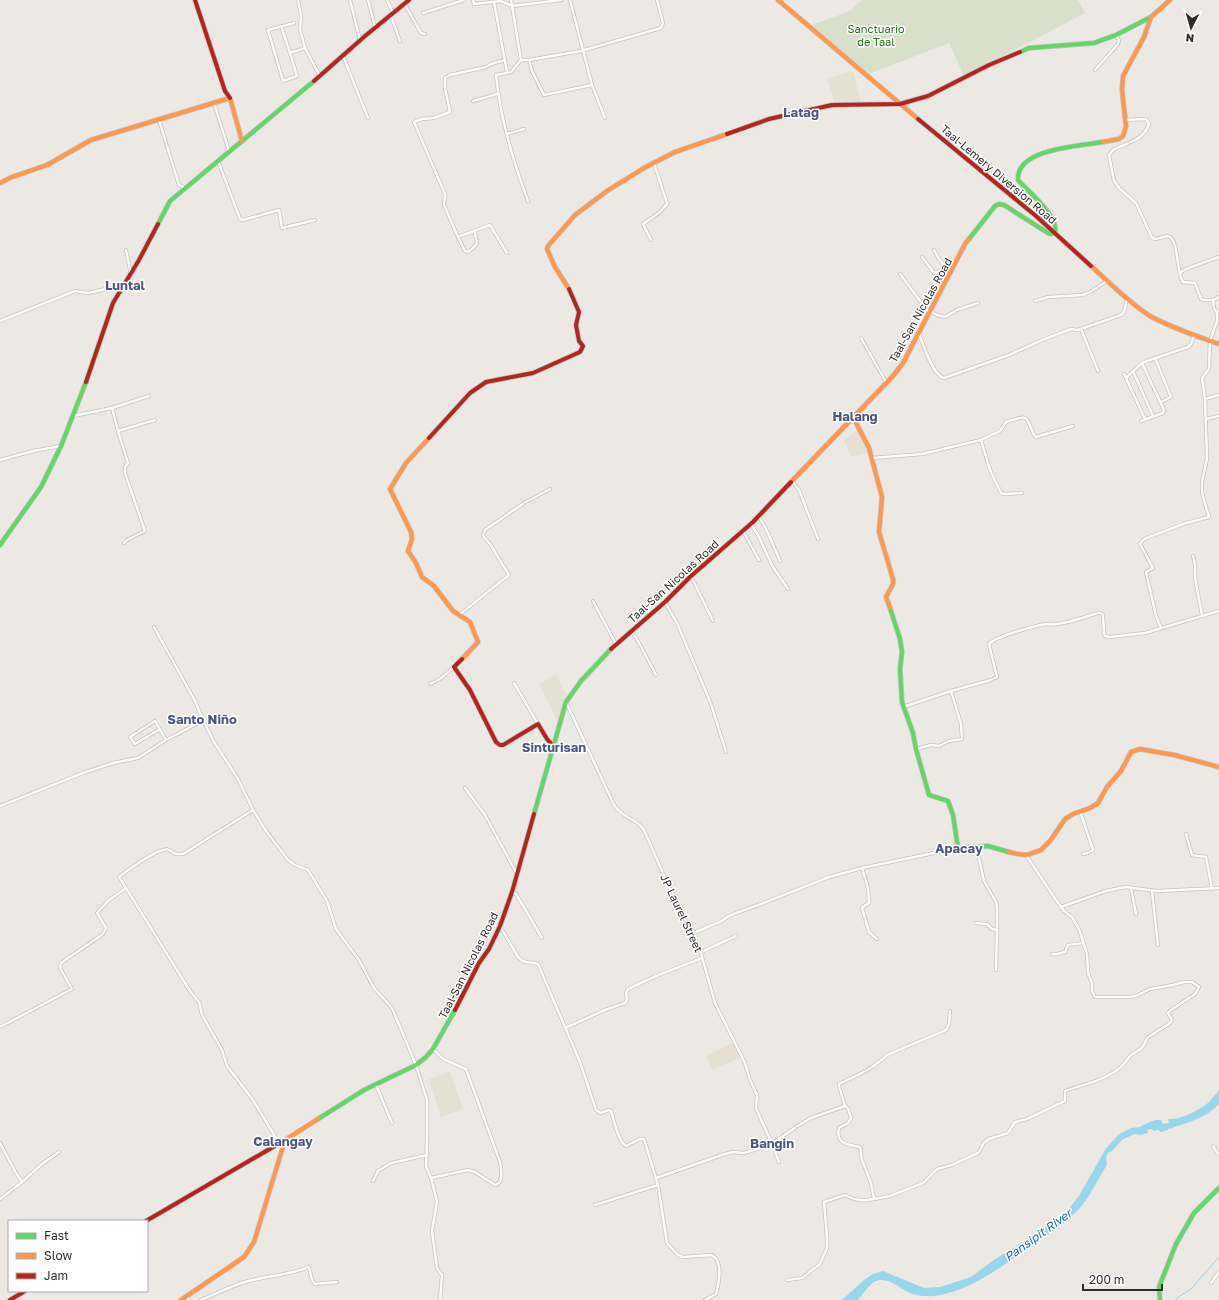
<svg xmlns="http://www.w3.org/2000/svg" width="1219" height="1300" font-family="'Golos Text',sans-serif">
<rect width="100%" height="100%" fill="#ece8e4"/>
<g fill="#e6e0d3">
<path d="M853,71L861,103H835L827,78Z"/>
<path d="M859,428L871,452L851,457L844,441Z"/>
<path d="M556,674L567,696L559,720L556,718L539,684Z"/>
<path d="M733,1043L741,1057L712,1070L706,1056Z"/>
<path d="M450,1072L463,1109L441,1117L429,1079Z"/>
</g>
<path fill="#d8e0cc" d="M862,0H1078L1085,13L964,76L949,43L869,74L812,25L850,11Z"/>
<path fill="#99d6ec" d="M1219,1090V1104C1205,1119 1188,1122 1169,1129L1168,1128V1130L1161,1132L1158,1130L1154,1131L1151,1129L1147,1130L1148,1133L1140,1135L1135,1134L1123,1139L1112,1151L1108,1153L1106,1157L1107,1165C1097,1180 1090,1198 1077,1211C1064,1225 1047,1235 1031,1246C1002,1266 975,1288 940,1295C931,1297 920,1297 910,1293C900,1289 887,1275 874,1282C868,1286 863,1294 858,1300H842L864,1280L873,1274L883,1271L924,1288L940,1287L971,1277L995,1259L1039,1233L1050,1222L1057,1220L1063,1216L1079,1196L1105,1150L1118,1135L1131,1128L1140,1127L1143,1125L1155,1120H1161L1163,1124L1169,1123L1168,1119C1180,1120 1200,1110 1209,1102C1212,1098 1216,1094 1219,1090Z"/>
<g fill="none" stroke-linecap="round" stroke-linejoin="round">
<path stroke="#99d6ec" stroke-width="1" d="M1176,1300L1177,1298L1192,1288L1219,1257"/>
<defs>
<g id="street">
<path d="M298,0L301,16L300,29L305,48L320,76"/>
<path d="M350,0L360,40"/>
<path d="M368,0L375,27"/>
<path d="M387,0L393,13"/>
<path d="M473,0L474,4L501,1L512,6L561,0"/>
<path d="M511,0L521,60L511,72L496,75C500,118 513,161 528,201"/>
<path d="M494,2L507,72"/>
<path d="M404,3L421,33L425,34"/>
<path d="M423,13L464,0"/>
<path d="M390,16L392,19L400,41"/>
<path d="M294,23L268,30L283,81L297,76L290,53L305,48"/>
<path d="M281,26L290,53"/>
<path d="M343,56L368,118"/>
<path d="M505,60L491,64L486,67L450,75L445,78V88L450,112L434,118L422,119L414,122L445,194L444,205L458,237L490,225L507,253"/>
<path d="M521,60H529L581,51L661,28L663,23L657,0"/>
<path d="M529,60L532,71L544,95L592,85L570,0"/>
<path d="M1095,70L1118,44L1119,40L1116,35"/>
<path d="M592,85L605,118"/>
<path d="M473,101L497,94"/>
<path d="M214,103L229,151"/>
<path d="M159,120L179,185L185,188"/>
<path d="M1125,120L1146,119L1149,124C1143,141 1128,142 1113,150L1109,155L1114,181L1120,189L1136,203L1152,238C1159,241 1165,234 1170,237C1179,244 1176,271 1183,282L1195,283L1201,299L1204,300H1213"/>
<path d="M507,134L524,129"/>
<path d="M218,161L240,219L243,220L279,210L282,228L315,220"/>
<path d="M458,237L465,251L468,252C479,244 478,244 474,231"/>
<path d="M651,240L643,224L660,212L667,204L666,200L654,163"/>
<path d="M126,250L131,274"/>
<path d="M934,250L939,259L947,269"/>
<path d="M922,257L934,273L953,267"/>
<path d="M1180,273L1186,269L1219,257"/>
<path d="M900,274L929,313"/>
<path d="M1035,301L1048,297L1083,295L1090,292L1107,281"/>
<path d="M930,311L937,315L945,317L957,310L978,303"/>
<path d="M0,321L75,291L88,293L124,285"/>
<path d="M1081,329L1098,371"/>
<path d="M919,334C923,344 933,376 944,378L1009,355L1042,340L1071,329L1078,330L1121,315C1127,311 1124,305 1127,300"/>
<path d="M861,338L886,382"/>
<path d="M1155,358L1171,397L1161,402"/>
<path d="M1133,371L1153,416"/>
<path d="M1124,374L1145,419"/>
<path d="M1126,378L1142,363L1147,361L1188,347L1191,344L1194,336"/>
<path d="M1205,399L1219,395"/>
<path d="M112,408L118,431L155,420"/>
<path d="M73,416L112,408L149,396"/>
<path d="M1206,419L1219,416"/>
<path d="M1141,421L1163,413L1164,410L1142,363"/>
<path d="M118,431L128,463L125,467V473L145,531L127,540L124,543"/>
<path d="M981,440L1000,431L1006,422C1028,415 1025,414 1034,435L1036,437L1073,426"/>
<path d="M872,458L922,454L981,440L990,470L1001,493L1005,494L1022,493"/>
<path d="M0,460L33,451L61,446"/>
<path d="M792,481L799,490L818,539"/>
<path d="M759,516L768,533L780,561"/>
<path d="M751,524L758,535L773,567L788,589"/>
<path d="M743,531L759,560"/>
<path d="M1193,556L1195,565V578L1202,615"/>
<path d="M691,576L713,621"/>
<path d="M593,601L616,644"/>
<path d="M665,602L677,623L711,704L726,752"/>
<path d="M459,615L509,575L490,544L483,536L485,530L524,503L550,489"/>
<path d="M154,627L195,701L203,720L214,742L238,779L253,810L266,831L288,860L295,865L308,870L327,901L336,929L359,960L374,988L392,1008L416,1065L427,1100V1140L426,1166L431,1178L437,1202L432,1231L437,1268L442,1275L440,1300"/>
<path d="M1161,628L1156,616L1146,572L1153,568L1140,544L1144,539L1183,524L1209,517L1202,493V482L1207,458L1205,399L1202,378L1209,369L1210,341L1217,321V313L1214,308L1213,300L1219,297"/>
<path d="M631,631L638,641L656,675"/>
<path d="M514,683L538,724"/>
<path d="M430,684L440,679L454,667"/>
<path d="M566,702L614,805C622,818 636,818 644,830L662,871L700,950L715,1003L745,1063L750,1080L757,1095L756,1108L772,1144L779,1162"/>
<path d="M903,707L951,691L991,680L997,677L989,644C994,637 1037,625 1047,624C1050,624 1053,625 1056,624C1070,623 1084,617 1098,613H1101L1103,615L1104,633L1105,636L1109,637L1145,633L1219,611"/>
<path d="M160,729L135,744L130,737L155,721L166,740"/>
<path d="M916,749L931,745L939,746L949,741L962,739L961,724L951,691"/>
<path d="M465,788L485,815L517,874"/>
<path d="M0,806L83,773L113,763L138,758L166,740L202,721"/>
<path d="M1080,811L1093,850L1088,853L1083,854"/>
<path d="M1186,834L1192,855L1206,857L1212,889"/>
<path d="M975,847L978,854L984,881L996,902L997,908V930L992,929L987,924L976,923"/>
<path d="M126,888L190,991L199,1002L202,1015L222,1050L227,1066L253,1100L282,1148"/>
<path d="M1131,888L1136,914"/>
<path d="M1152,891L1158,945"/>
<path d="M512,892L516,894L542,938"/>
<path d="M1061,907L1106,891L1125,887L1157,891L1219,888"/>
<path d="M500,926L518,957C526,965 529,961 538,964L580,1062L596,1110L600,1113L609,1110L611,1111C614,1120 618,1141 626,1146L640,1139H644L658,1185L667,1243L678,1255L683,1257L712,1255C723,1262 719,1283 716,1294L705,1300"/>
<path d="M693,933L722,921L727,917L736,913L761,904L829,877L862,868"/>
<path d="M877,939L869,932L862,908L864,906L869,903L868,888L862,868L958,848"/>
<path d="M701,952L736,936"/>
<path d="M1052,954H1057L1065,952L1068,945L1084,943"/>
<path d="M996,970L997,930"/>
<path d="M0,1027L72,989L60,968L61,963L103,934L106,928L97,913L108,901L126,888L119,877C131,868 153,851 167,849L176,854H183L253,810"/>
<path d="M565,1028L605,1010L625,1003L627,1000L626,993L628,989L656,976L702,958"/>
<path d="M376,1085L392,1123"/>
<path d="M845,1106L839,1086V1084C856,1076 873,1069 887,1055L946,1030L949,1024L950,1011"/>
<path d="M0,1143L16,1173L22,1182"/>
<path d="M1213,1146L1219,1155"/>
<path d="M431,1178L468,1170L475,1172L495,1185C504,1183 501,1169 500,1162L466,1069L443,1059L433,1049"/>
<path d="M656,1178L725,1154L733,1152L744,1153L770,1145L796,1127L811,1118L845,1106L848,1108L851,1118L848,1123L839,1128C835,1144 849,1145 860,1147L862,1160L871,1183L874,1199L890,1196L923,1183L937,1169L952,1165L978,1153C982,1150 981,1147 983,1144C987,1137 1001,1136 1008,1133L1015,1122L1027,1119L1065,1101V1091C1082,1085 1102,1081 1117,1070C1123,1066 1126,1061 1130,1056C1139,1048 1142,1052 1147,1038L1170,1023L1172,1020L1168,1013L1171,1010L1195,994L1199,987L1192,982H1184L1173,985L1150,989L1136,996L1129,997H1095L1092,991V983L1088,973L1087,954L1079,929L1072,917L1064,911L1056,900L1026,855"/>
<path d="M373,1181L378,1171L391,1163L427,1155"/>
<path d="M0,1199L22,1182L42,1164L59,1152"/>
<path d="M595,1205L658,1185"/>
<path d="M787,1280L802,1278L820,1264L827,1248V1237L824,1202L845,1195C856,1201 862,1201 874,1199"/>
<path d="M1211,1283L1219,1272"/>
<path d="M186,1297L189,1300"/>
<path d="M201,1300C217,1293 231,1286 248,1281C268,1276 289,1275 309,1267L312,1280L315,1284L337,1282"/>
</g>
<g id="fast">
<path d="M1020,52L1029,48L1094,43L1116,35L1151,17"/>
<path d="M158,224L170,201L314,81"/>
<path d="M969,239L995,206L999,204L1004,205L1048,233L1051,234L1055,232C1059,217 1028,191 1018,180C1016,148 1081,146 1103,142"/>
<path d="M0,545L41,487L61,446L86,382"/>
<path d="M890,608L900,639L902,652L900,669L902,702L913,733L916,749L929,795L948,801L953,815L958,848L988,846L1009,852"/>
<path d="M534,814L566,702L581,681L611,649"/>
<path d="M318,1119L364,1090L416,1065L426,1057L433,1049L455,1010"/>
<path d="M1160,1300L1159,1287L1176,1244L1194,1213L1219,1188"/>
</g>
<g id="slow">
<path d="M778,0L918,119"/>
<path d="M1103,142L1119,139L1123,136L1126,126L1122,90L1123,76L1144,37L1151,17L1170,0"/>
<path d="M0,183L12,177L47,165L91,140L230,98L242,141"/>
<path d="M1091,266C1110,283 1128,302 1150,316C1172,328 1196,336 1219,344"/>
<path d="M569,289L555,267L547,249L548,246L575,215L607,191L644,168L675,152L727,134"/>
<path d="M853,417L869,448L882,497L879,532L893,579V584L886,597L890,608"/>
<path d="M429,438L406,463L390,489L411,532L412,539L408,551L416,563L422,577L434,586L453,611L470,622L478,642L462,659"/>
<path d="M791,482L893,376L903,363L965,244L969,239"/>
<path d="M1009,852L1018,854L1027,855L1041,850L1050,841L1065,819L1073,814L1090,808L1098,803L1107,787L1121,771L1131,752L1140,749L1174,755L1219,767"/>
<path d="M181,1300L244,1257L254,1242L285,1140L318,1119"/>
</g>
<g id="jam">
<path d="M195,0L225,91L230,98"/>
<path d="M314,81L365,36L409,0"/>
<path d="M918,119L1036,216L1091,266"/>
<path d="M727,134L769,119L832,105L900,104L928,96L989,65L1020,52"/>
<path d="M86,382L113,303L139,260L158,224"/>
<path d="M429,438L470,393L486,382L533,373L580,352L583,346L579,341L576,325L579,312L569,289"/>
<path d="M611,649L665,602L691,576L753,522L791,482"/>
<path d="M462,659L454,667L470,690L496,742L500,745H503L538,724L547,739L554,747"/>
<path d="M455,1010L479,963L489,949L500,926L512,892L534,814"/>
<path d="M146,1221L285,1140"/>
<path d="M10,1300L25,1291"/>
</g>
</defs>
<use href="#street" stroke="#c5c4c5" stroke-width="4"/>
<use href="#fast" stroke="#c5c4c5" stroke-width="5.5"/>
<use href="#slow" stroke="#c5c4c5" stroke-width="5.5"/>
<use href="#jam" stroke="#c5c4c5" stroke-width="5.5"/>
<use href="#street" stroke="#fcfcfb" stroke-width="2.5"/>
<use href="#fast" stroke="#63d668" stroke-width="4"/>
<use href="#slow" stroke="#ff974d" stroke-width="4"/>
<use href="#jam" stroke="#b3261e" stroke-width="4"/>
</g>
<g text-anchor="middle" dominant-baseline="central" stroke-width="3" stroke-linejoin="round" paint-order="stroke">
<g font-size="11" fill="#2c6e1b" stroke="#fff">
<text x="876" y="28">Sanctuario<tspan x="876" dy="13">de Taal</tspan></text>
</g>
<g font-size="11" fill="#2e2e2e" stroke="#fff">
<text transform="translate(999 174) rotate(40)">Taal-Lemery Diversion Road</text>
<text transform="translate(920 310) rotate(-61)">Taal-San Nicolas Road</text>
<text transform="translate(673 581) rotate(-42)">Taal-San Nicolas Road</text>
<text transform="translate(682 913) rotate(65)">JP Laurel Street</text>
<text transform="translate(468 965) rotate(-63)">Taal-San Nicolas Road</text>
</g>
<g font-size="12" font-style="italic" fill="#0d6fa3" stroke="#fff">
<text transform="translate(1038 1235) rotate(-36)">Pansipit River</text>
</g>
<g font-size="13" font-weight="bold" fill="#4d5680" stroke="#fff">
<text x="801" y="112">Latag</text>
<text x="125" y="285">Luntal</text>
<text x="855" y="416">Halang</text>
<text x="202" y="719">Santo Niño</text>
<text x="554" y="747">Sinturisan</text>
<text x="959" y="848">Apacay</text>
<text x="283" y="1141">Calangay</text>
<text x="772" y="1143">Bangin</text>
</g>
</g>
<rect x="8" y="1220" width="140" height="72" fill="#ffffff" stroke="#ababab"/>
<rect x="16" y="1233" width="20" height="6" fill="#63d668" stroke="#ababab"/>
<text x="44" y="1240" font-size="12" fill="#2e2e2e">Fast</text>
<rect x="16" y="1253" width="20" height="6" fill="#ff974d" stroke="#ababab"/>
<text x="44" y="1260" font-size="12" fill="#2e2e2e">Slow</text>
<rect x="16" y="1273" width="20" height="6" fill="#b3261e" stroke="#ababab"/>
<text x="44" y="1280" font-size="12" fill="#2e2e2e">Jam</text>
<g transform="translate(1191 28) rotate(186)" stroke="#ffffff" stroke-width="3" paint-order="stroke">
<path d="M0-3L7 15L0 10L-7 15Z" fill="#2e2e2e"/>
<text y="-6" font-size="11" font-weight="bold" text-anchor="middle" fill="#2e2e2e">N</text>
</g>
<path d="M1083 1284v6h79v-6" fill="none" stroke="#2e2e2e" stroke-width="2"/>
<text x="1089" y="1284" font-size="12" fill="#2e2e2e" stroke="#ffffff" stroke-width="3" paint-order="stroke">200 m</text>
</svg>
